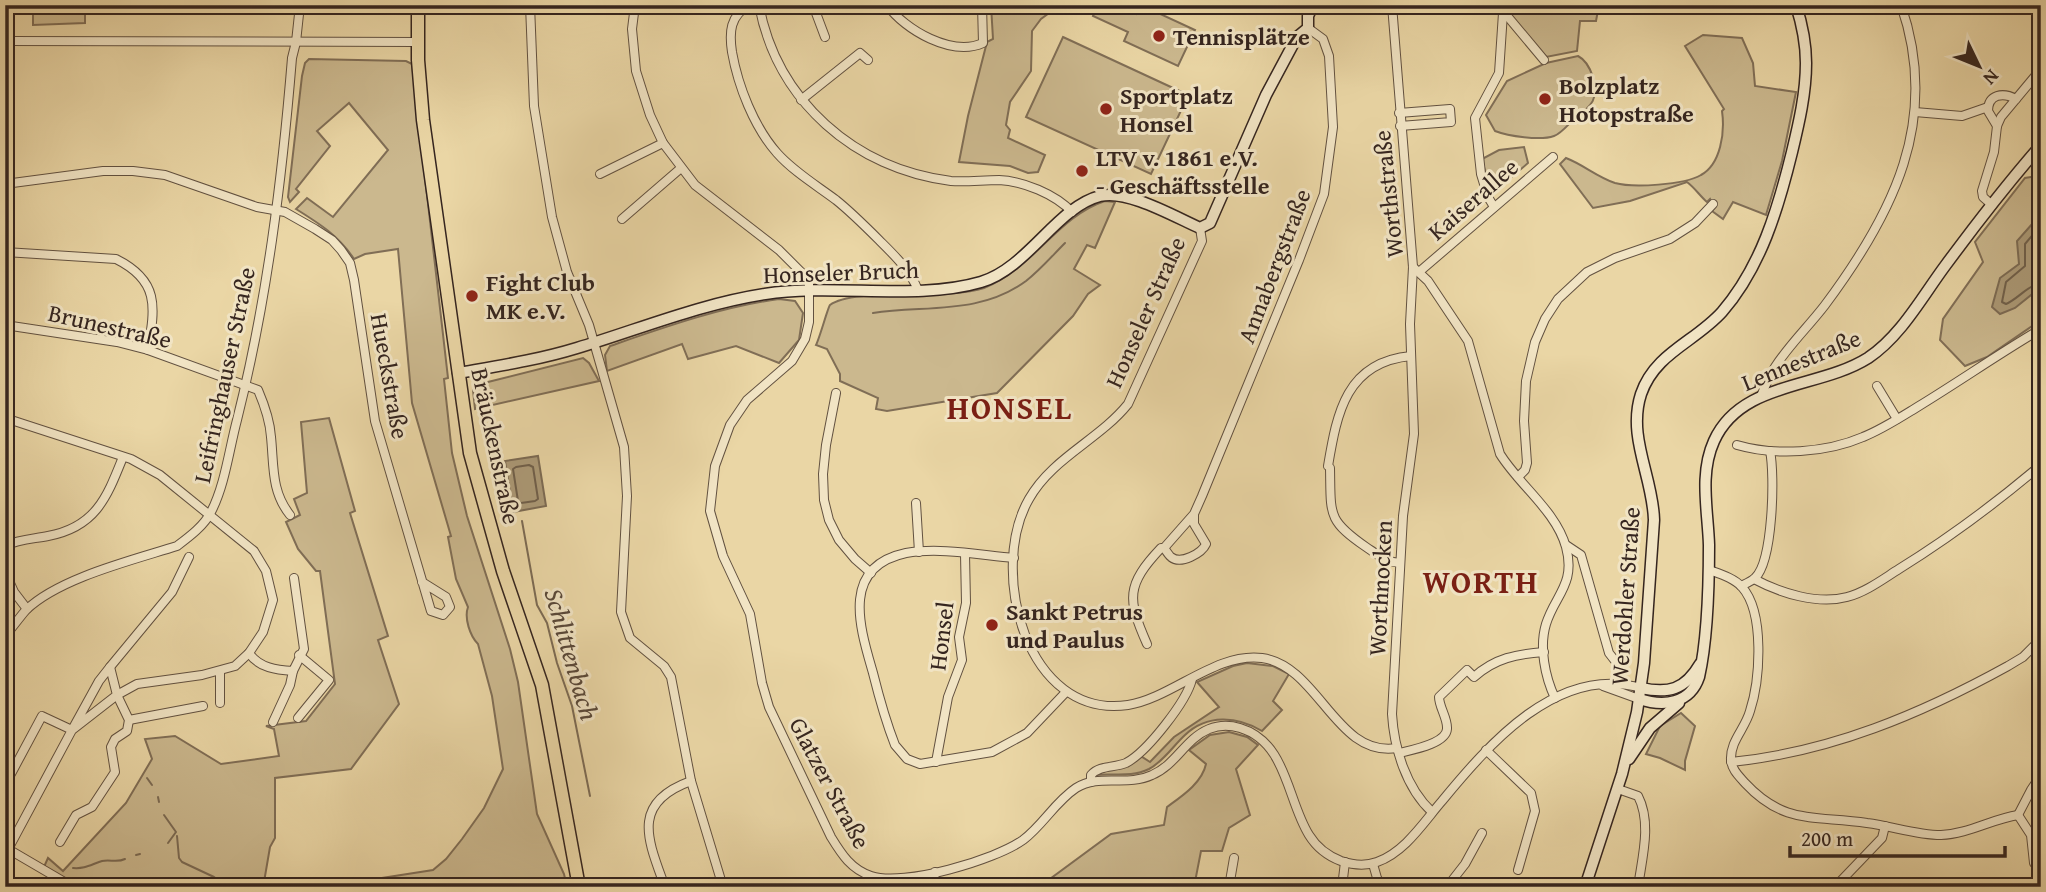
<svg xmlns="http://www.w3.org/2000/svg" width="2046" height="892" font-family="'Gentium Book Plus',serif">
<rect width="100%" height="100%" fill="#ead6a5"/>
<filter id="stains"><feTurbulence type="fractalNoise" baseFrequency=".00286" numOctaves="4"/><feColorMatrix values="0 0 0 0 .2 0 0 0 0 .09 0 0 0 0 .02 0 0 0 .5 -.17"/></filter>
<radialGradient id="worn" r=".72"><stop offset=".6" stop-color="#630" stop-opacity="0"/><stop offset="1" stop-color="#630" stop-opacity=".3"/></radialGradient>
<g fill="#cbb88e" stroke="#806e56" stroke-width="2">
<path d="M33,5H85V23L33,25Z"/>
<path d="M991,5H1060L1041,19L1032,31L1031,71L1010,102L1006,125L1010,130L1008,138L1045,155L1038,172L1028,173L1010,166L959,162L968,116L987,42L993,39Z"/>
<path d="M1097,5H1118L1136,14L1141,5L1195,30L1178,66L1124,41L1128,32L1093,16Z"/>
<path d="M1502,5H1599L1596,21H1580L1577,51L1546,57Z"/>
<path d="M1703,35L1742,38L1753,63L1755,86L1796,92L1782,161L1766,215L1733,202L1723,219L1712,211L1714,208L1710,199L1707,202C1700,196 1695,188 1687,182L1630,201L1593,208L1560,164L1566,158C1584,165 1597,177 1615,183C1633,188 1684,185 1701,175C1721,164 1725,132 1722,111L1724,109L1685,46Z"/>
<path d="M1063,37L1186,94V100L1151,174L1026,117Z"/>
<path d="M1578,56C1586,60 1590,68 1593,77C1600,102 1589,107 1571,122C1567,126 1560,134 1554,136C1540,141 1508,136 1495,131L1486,115L1507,81L1546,63Z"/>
<path d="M309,59L406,61L412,64L448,378L444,379L452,453L467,516L510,649L518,682L537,814L564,874L567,887H324L433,870L446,859L462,839L484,808L503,769L492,696L478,644C470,636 464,618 468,607L456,579L448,537L451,536L412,403L398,249L365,254L354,259C339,236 320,224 296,209L307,198L333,217L388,150L349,103L317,131L330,146L296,189L299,192L290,202L288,197L302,76L305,63Z"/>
<path d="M1524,147L1528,163L1491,195L1482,159L1499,150Z"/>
<path d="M2037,176L2041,177V320L1987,357L1965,366L1940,340L1943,319L1983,262L1975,242L2025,178Z"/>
<path d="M1105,201L1115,202L1095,248L1087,245L1074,269L1100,285L1088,294L1073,316L997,393L887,411L876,409L878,398L840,381V374L827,349L816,345C820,337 828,307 830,305C853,287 946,301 984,288C1032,270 1058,216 1105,201Z"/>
<path d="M779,299L795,301L803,313L799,340L779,363L736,346L688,359L682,344L607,371L605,355L610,346C665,327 721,307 779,299Z"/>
<path d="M583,358L589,363L599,381L475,409L473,390L480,384Z"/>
<path d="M329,418L355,511L350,513L388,636L378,640L399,704L351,769L275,778V838L270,847L264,882L266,887H44L51,874L43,869L48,858L63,871L126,803L152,759L145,739L175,736L221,764L279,756L274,729L266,726L306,721L335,684L320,571H316L298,549L286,522L300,515L294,499L307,493L301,422Z"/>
<path d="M1247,663L1273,666L1289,674L1273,701L1282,710L1262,731C1237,716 1207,714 1185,735C1173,746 1164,761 1149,769C1131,778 1113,773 1095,775L1139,755L1150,762L1174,737L1219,707L1197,682L1233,666Z"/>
<path d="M1681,713L1695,726L1685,761V770L1660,758L1646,754L1660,726Z"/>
<path d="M1229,732L1247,737L1258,745L1236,769L1250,815L1229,828L1222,851H1201L1194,887H1039L1111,834L1164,825L1167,807C1182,796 1202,783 1206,764L1189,750L1210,735Z"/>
</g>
<g fill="#ac9a77" stroke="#7c6b54" stroke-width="2">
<path d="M2041,214V287L2015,308L2000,314L1992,307L2000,278L2019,264L2017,241Z"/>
<path d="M538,456L546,506L513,512L505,461Z"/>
</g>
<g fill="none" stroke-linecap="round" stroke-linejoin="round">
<g stroke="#70604b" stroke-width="2">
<path d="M2041,225L2025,244V266L2006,282L2002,302L2006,304C2018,299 2028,285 2041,283"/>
<path d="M529,465L533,467L538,499L535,501L521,503L518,501L513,469L516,467Z"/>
</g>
<g stroke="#7c6b54" stroke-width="2">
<path d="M873,313C926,305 980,315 1026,281C1040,270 1052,256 1065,243"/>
<path d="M522,521L537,605L547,623L557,663L572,706L590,796"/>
<path d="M147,778L152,785"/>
<path d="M158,797L159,802"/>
<path d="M164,815L176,832L168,843"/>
<path d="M177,836L179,858L182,862L214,877L228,887"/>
<path d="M136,855L140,854"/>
<path d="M73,868C85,869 90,865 102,861C110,859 117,863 125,859"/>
</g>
<defs>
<g id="street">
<path d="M530,5L534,106L552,217L567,272L589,325L624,447L627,496L621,612L630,638L664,666L671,677L691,781L723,887"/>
<path d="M635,5L632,29L636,71L650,115L663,143L695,185L779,250L804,275L809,284V322L805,339L792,361L747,400L730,425L715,466L710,511L723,556L750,614L762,683L769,707L831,837C842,855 851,869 871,876C904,887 995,860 1023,840C1043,825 1055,802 1076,788C1099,773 1127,787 1152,775C1176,765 1185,739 1209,729C1219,725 1230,725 1240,728C1287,742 1287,800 1309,835C1317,848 1328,856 1341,861C1353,865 1366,866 1377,862C1405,852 1423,823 1442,801C1489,744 1558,664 1641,688"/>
<path d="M749,5C730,16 729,32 732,52C738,86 754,127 777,153C794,172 816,185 836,200C851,212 865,226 879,240C895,256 909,269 918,290"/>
<path d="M759,5C777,101 855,169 951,181C967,182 983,180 999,180C1023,181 1055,194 1072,212"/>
<path d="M813,5L825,37"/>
<path d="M887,5C905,30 952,57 983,43L982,5"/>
<path d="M1392,5L1413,267L1410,324L1414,434L1403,516L1392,714C1394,748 1406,788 1432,812"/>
<path d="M1498,5L1544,60"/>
<path d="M5,41L418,42"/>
<path d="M801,100L860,53L868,60"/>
<path d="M1915,112L1962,116L1988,107"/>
<path d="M1399,113L1450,109L1451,122L1400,126"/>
<path d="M1997,126L1988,111C1988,94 2003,92 2016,99"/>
<path d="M2031,156L2041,164"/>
<path d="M600,174L663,143"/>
<path d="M5,184L103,171H133L165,175L257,207L285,212L315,229L332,240L341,250L350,263L354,280L375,421L431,611L443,615L450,607L446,597L422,582"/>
<path d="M1992,205L1983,197L1982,191L1994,152L1997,126L2001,117L2041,69"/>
<path d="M1494,207L1488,197L1481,174L1475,118L1499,73L1503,13"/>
<path d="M622,219L681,168"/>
<path d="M1200,228L1202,241L1128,404C1099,440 1052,458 1029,499C988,570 1026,720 1128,705C1172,698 1216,652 1262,658C1319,666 1336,758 1397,748"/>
<path d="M5,252L116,259C160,281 155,307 148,350"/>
<path d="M1413,267L1428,281L1468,341L1500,454C1520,486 1556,511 1566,547C1576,584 1555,595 1546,624C1539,647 1545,677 1555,698"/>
<path d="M1419,272L1553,157"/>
<path d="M5,325L117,342L148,350L258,390C264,404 270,421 271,437C274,466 271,491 290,515"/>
<path d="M1877,386L1897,419"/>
<path d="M836,393L826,445L823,474L824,500L829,520L839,540L855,559L871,573"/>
<path d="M1761,396C1765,387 1769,376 1775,367C1789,345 1809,326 1825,305C1893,214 1941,120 1901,5"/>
<path d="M5,418L131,459L160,475L254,551L266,571L273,600L263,632L249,653L235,666L202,675L137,684L117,695L129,720L127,731L115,739L111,747L115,772L92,807L76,815L60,842"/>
<path d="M1737,445C1775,456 1826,453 1863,437C1883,429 1901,417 1919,406C1960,381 2000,353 2041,329"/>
<path d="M1328,466C1337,413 1346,362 1411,356"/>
<path d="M1330,468C1331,515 1327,520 1366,547C1378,555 1386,562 1400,563"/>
<path d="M1518,477L1525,470L1527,463L1524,421L1526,381L1535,342L1545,319L1558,299L1587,272L1615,258L1670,239L1695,223L1713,204"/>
<path d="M916,503L919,552"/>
<path d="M1194,514V524L1206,544C1202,553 1181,565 1171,557C1170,557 1165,549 1164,548L1194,514L1202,496L1299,260L1324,194L1333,127L1329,56L1323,39L1308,28"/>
<path d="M1566,545L1581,555L1609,653L1616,662"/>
<path d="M5,546C19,539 33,539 48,536C96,527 107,497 123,457"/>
<path d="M1014,558C980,555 940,547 906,553C840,567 860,628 873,673C879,697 886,722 895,745L907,759L920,764L992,752L1027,733L1066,692"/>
<path d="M1709,570C1720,574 1734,578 1742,587C1765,613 1760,680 1750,711C1745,729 1730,741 1731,760C1732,770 1739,776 1745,783C1785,826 1816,815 1867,823C1892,826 1916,835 1941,835C1968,834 1992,819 2018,815"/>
<path d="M5,572L14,592L27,609"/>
<path d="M1754,579C1780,593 1818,605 1847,597C1866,592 1883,579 1899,569C1949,538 1996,503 2041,465"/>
<path d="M1741,586C1745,584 1752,581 1755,578C1773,561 1775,475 1770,451"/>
<path d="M5,636C12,628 19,618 26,610C59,578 133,560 177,546C189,537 204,526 211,512C225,485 229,450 237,420C267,301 282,180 292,58L296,42L300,5"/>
<path d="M1147,644C1127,599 1126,585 1161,548H1164"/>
<path d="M249,653C259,668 277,670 293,671L304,649L294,578"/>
<path d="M110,667L172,592L189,557"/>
<path d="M1603,686L1639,699"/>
<path d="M220,703V672"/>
<path d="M298,718L329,680L299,655"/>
<path d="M129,720L203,706"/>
<path d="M273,722L290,685L293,671"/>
<path d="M1486,750L1531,793L1535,811L1518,870"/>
<path d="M1399,753C1411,750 1446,744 1447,729C1448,719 1439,707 1439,697L1467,670L1474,677C1495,658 1517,654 1544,652"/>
<path d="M936,762L948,697L962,660L959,637L966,603L965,554"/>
<path d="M1731,762C1831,752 1921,714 2008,666L2023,657L2041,639"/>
<path d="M1091,782V775C1100,765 1114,768 1126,763C1147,752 1187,701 1192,679"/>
<path d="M5,785L42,716L72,730L99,681L110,667L117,695L72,730L6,853"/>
<path d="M1618,789L1638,796C1652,823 1642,858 1638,887"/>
<path d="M2018,815L2031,835L2034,863L2041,865"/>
<path d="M2018,815L2031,790L2041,775"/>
<path d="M8,849L73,887"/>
<path d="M1373,864L1377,878L1382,887"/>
<path d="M665,887C648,840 630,803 691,781"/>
<path d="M933,887L935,872"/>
<path d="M1229,887L1234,858"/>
<path d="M1342,887L1345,862"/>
<path d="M1447,887L1465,864L1482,833"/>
<path d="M1835,887L1882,838L1885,826"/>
</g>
<g id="secondary">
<path d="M458,373C498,366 538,360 577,348C640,329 700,304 765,294C834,283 916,301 981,282C1028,268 1057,207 1100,196C1127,189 1175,217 1200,228L1210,223L1266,95L1297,37L1308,28V16L1313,5"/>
<path d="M1641,688C1668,694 1685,690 1700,664"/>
<path d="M1639,699C1664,707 1690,704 1699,677C1708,637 1709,586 1709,545C1708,511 1699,474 1714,441C1741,381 1819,389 1868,358C1901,336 1922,297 1945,266C1976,224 2007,184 2041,145"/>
<path d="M1629,759L1650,728L1679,703"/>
<path d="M1585,887L1622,774L1637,712L1644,663L1654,520C1653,477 1627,437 1641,394C1655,353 1695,342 1722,312C1761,267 1778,209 1792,152C1799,123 1806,93 1806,63C1806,42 1802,24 1796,5"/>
</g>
<path id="primary" d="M418,5V60L423,120L470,453L503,571L542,685L579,887"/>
</defs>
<use href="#street" stroke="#625140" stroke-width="10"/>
<use href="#secondary" stroke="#35251f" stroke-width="13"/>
<use href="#primary" stroke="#35251f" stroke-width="15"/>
<use href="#street" stroke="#f1e4c4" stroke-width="8"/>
<use href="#secondary" stroke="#f1e4c4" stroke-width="10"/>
<use href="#primary" stroke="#ead6a5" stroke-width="12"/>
</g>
<g fill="#8f2418" stroke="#f1e4c4" stroke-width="2.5">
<circle cx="1159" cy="36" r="7"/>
<circle cx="1545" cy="99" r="7"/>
<circle cx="1106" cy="109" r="7"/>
<circle cx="1082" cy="171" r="7"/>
<circle cx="472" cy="296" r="7"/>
<circle cx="992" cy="625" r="7"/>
</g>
<g text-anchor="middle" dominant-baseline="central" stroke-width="6" stroke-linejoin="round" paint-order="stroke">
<g font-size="24" font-weight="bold" fill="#35251f" stroke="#f1e4c4" text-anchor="start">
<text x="1173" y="36">Tennisplätze</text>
<text x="1559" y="85">Bolzplatz<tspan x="1559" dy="28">Hotopstraße</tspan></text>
<text x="1120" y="95">Sportplatz<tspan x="1120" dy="28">Honsel</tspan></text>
<text x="1096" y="157">LTV v. 1861 e.V.<tspan x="1096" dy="28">- Geschäftsstelle</tspan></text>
<text x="486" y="282">Fight Club<tspan x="486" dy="28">MK e.V.</tspan></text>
<text x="1006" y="611">Sankt Petrus<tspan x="1006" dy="28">und Paulus</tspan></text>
</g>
<g font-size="24" fill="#35251f" stroke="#f1e4c4">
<text transform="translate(1388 194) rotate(-96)">Worthstraße</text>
<text transform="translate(1473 199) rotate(-41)">Kaiserallee</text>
<text transform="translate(1274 266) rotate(-69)">Annabergstraße</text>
<text transform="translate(841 272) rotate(-2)">Honseler Bruch</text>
<text transform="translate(1145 312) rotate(-66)">Honseler Straße</text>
<text transform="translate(110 326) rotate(13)">Brunestraße</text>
<text transform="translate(1801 360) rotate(-22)">Lennestraße</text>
<text transform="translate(224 375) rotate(-78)">Leifringhauser Straße</text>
<text transform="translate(390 376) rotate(80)">Hueckstraße</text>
<text transform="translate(496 446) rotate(78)">Bräuckenstraße</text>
<text transform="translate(1380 588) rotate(-87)">Worthnocken</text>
<text transform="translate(1625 596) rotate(-86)">Werdohler Straße</text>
<text transform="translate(941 636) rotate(-83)">Honsel</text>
<text transform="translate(830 783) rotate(62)">Glatzer Straße</text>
</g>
<g font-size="26" font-style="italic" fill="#594839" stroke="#f1e4c4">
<text transform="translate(572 654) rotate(74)">Schlittenbach</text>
</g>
<g font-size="32" font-weight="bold" letter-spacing="2" fill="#7a1f14" stroke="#f1e4c4">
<text x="1010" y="407">HONSEL</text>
<text x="1481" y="581">WORTH</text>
</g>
</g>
<rect width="2046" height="892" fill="none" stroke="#ead6a5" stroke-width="28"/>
<rect x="7" y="7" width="2032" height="878" fill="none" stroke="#35251f" stroke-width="3.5"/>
<rect x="14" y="14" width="2018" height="864" fill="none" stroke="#35251f" stroke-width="2"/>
<g transform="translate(1979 66) rotate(133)" stroke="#f1e4c4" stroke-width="5" paint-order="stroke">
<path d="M0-5L12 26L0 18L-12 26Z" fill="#35251f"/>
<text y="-10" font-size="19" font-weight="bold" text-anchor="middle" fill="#35251f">N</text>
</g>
<path d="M1790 846v10h215v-10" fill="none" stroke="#35251f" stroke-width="3.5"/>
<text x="1801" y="846" font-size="21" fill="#35251f" stroke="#f1e4c4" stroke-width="5" paint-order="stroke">200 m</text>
<rect width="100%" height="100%" filter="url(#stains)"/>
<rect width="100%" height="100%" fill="url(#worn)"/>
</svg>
